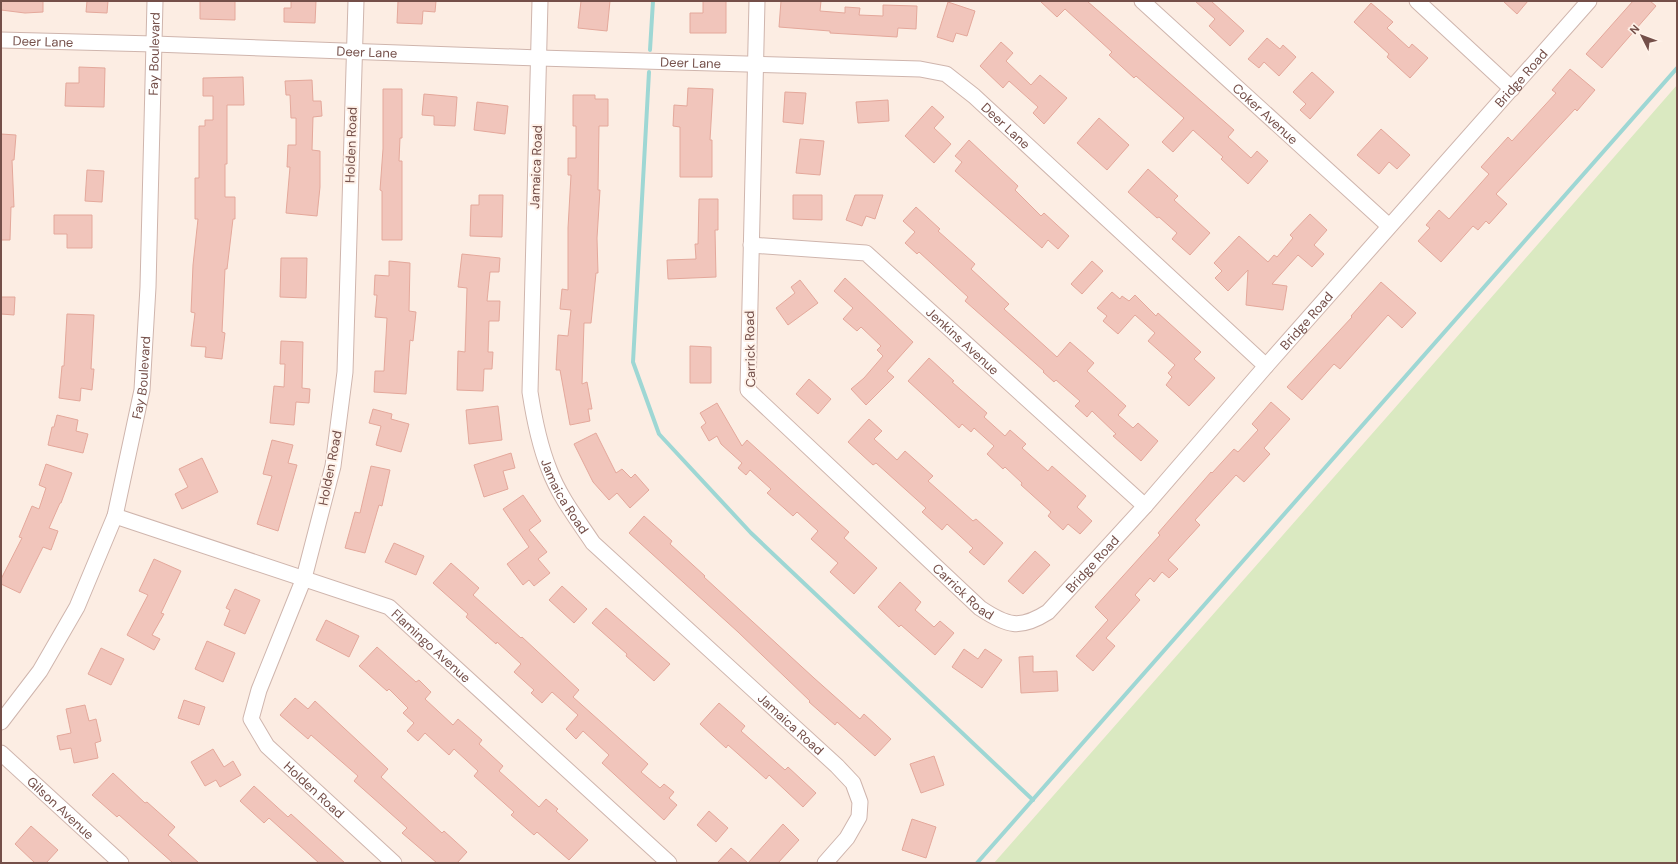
<svg xmlns="http://www.w3.org/2000/svg" width="1678" height="864" font-family="'DM Sans',sans-serif">
<rect width="100%" height="100%" fill="#fcede3"/>
<path fill="#dae9c1" d="M1677,85V863H994L1393,410Z"/>
<g fill="none" stroke-linecap="round" stroke-linejoin="round">
<g stroke="#9ed7d4" stroke-width="4">
<path d="M650,50L653,1"/>
<path d="M649,72L633,362L659,434L751,533L1033,800"/>
<path d="M977,863L1677,68"/>
</g>
</g>
<g fill="#f1c5bb" stroke="#e4a89b">
<path d="M1,1H43V12L25,13L1,10Z"/>
<path d="M87,1H108L107,13L86,12Z"/>
<path d="M200,1H235V20L200,19Z"/>
<path d="M291,1H316L315,23L284,22V8H291Z"/>
<path d="M398,1H436L435,12L423,11L422,24L397,23Z"/>
<path d="M581,1H610L607,31L578,28Z"/>
<path d="M703,1H726V33H690V13H703Z"/>
<path d="M781,1H821L820,11L845,13V7L860,8L859,15L883,16V5L917,6L916,29L898,28L897,37L830,33V31L779,27Z"/>
<path d="M1040,1H1087L1234,130L1228,137L1251,158L1257,151L1268,161L1248,184L1221,159L1223,157L1193,130L1173,152L1162,142L1184,118L1136,76L1134,78L1109,55L1112,52L1065,9L1057,17Z"/>
<path d="M1195,1H1211L1244,31L1230,46L1209,26L1215,19Z"/>
<path d="M1503,1H1528L1517,14Z"/>
<path d="M1633,1H1650L1656,6L1602,68L1586,54Z"/>
<path d="M948,2L975,11L967,36L956,33L953,42L937,37Z"/>
<path d="M1371,3L1393,22L1387,28L1409,48L1412,44L1428,58L1410,78L1387,57L1389,54L1354,22Z"/>
<path d="M1267,38L1280,49L1283,45L1296,57L1279,76L1264,62L1259,68L1248,59Z"/>
<path d="M1001,42L1013,53L1006,61L1031,85L1040,75L1067,98L1044,124L1033,113L1038,107L1009,81L1003,88L980,66Z"/>
<path d="M79,67L105,68L104,107L65,106L66,83H79Z"/>
<path d="M1570,69L1595,90L1577,111L1575,109L1496,194L1507,204L1489,224L1486,221L1478,230L1473,226L1441,262L1418,241L1430,228L1426,225L1439,210L1449,219L1489,174L1481,167L1508,137L1512,141L1556,93L1552,90Z"/>
<path d="M1312,72L1334,92L1310,119L1300,110L1306,104L1293,92Z"/>
<path d="M243,77L244,105H227V164H225V197H235V219H233L227,269H225L222,332L225,333L222,359L205,357L206,347L191,346L195,313L191,312L193,265L198,219H195V178H199V126H205V120H213V96H203V78Z"/>
<path d="M312,80L313,101H321L322,116L313,117L312,150L320,151V187L317,216L286,213L290,167H287L288,145H296V118H291L290,95H286L285,81Z"/>
<path d="M688,88L713,89L710,140H712V177H680V127L673,126L674,105L687,106Z"/>
<path d="M383,89H402V138H400L399,161H402V240H382V191L380,190L383,149Z"/>
<path d="M785,92L806,93L803,124L783,122Z"/>
<path d="M424,94L457,97L455,126L434,125V116L422,115Z"/>
<path d="M573,95H595V99H608V126H599L598,190H600L597,238L598,273H596L591,323H584L582,384L587,382L592,409H588L590,421L570,425L560,370H556L558,335L568,336L571,310L560,309L562,289L568,290V228L571,175H568V158H576V126H573Z"/>
<path d="M888,100L889,121L858,123L856,102Z"/>
<path d="M477,102L508,106L505,134L474,130Z"/>
<path d="M932,106L944,117L934,128L951,144L934,163L905,136Z"/>
<path d="M1099,118L1129,145L1107,170L1077,143Z"/>
<path d="M1381,129L1410,155L1397,169L1389,162L1379,174L1357,155Z"/>
<path d="M1,134L16,135L14,160H12L14,207H11L10,240H1Z"/>
<path d="M800,139L824,141L820,175L796,173Z"/>
<path d="M969,140L1018,186L1015,190L1041,216L1044,213L1069,236L1058,249L1048,240L1042,248L955,171L962,162L955,156Z"/>
<path d="M1148,169L1178,196L1174,200L1210,233L1190,255L1172,239L1177,233L1159,217L1157,218L1128,192Z"/>
<path d="M87,170L104,171L102,202L85,201Z"/>
<path d="M479,195H503L502,237L470,236L471,205H479Z"/>
<path d="M793,195H822V220L793,219Z"/>
<path d="M855,195H883L875,219L866,216L862,226L846,220Z"/>
<path d="M699,199H718V230H715L716,277L668,279L667,260L696,259L695,244H698Z"/>
<path d="M916,207L940,229L938,231L975,264L971,269L1009,304L1004,309L1057,357L1070,342L1094,363L1087,371L1126,406L1118,415L1133,428L1138,423L1158,441L1141,461L1113,436L1116,434L1092,411L1087,417L1075,406L1080,401L1056,380L1054,382L1043,372L1044,371L965,301L968,297L919,252L917,254L905,243L915,232L903,221Z"/>
<path d="M1310,214L1327,230L1314,245L1324,254L1312,267L1298,255L1272,284L1287,286L1283,310L1246,305L1248,270L1228,291L1215,278L1222,271L1214,263L1239,236L1268,262L1274,255L1277,257L1293,238L1290,235Z"/>
<path d="M54,215H92V248H67V234H54Z"/>
<path d="M462,254L500,258L499,272H490L487,301H500L499,321H489L488,352H493L492,369H484L483,391L457,390L458,351L465,352L467,288L458,287Z"/>
<path d="M281,258H307L306,298L280,297Z"/>
<path d="M389,261L410,263L409,311L416,312L413,341L410,340L406,394L374,392L375,371H384L387,318L375,317L377,295H374L375,275L389,276Z"/>
<path d="M1092,261L1103,271L1082,294L1071,284Z"/>
<path d="M845,278L913,342L887,371L894,377L866,405L851,389L864,378L883,356L877,350L881,346L861,327L857,331L843,319L853,308L834,291Z"/>
<path d="M800,280L818,303L788,325L776,308L795,293L791,287Z"/>
<path d="M1381,282L1416,313L1402,328L1388,315L1340,369L1334,364L1302,400L1287,387L1352,317L1351,316Z"/>
<path d="M1112,292L1120,299L1122,296L1129,301L1135,295L1156,316L1158,313L1201,352L1194,359L1215,378L1189,406L1166,385L1172,377L1168,373L1175,365L1148,341L1155,333L1135,315L1118,334L1103,321L1107,316L1097,308Z"/>
<path d="M1,297H15L14,315L1,314Z"/>
<path d="M67,314L94,315L91,369H94L92,390L81,388L80,401L59,398L62,366H64Z"/>
<path d="M281,341L303,342L302,388L310,389L309,403L296,402L294,425L270,423L274,386L284,387L285,364H280Z"/>
<path d="M690,346L711,347V383H690Z"/>
<path d="M929,358L954,381L952,382L987,413L984,417L1005,436L1010,430L1026,444L1022,448L1048,471L1052,466L1086,496L1077,507L1092,521L1080,534L1068,524L1063,530L1048,516L1051,512L1021,485L1022,483L1005,467L1003,469L987,454L994,446L974,428L971,432L962,424L959,428L908,381Z"/>
<path d="M809,379L831,399L818,414L796,394Z"/>
<path d="M1271,402L1290,419L1264,448L1270,454L1244,482L1236,475L1195,520L1200,525L1168,560L1178,569L1169,578L1162,572L1154,582L1150,578L1135,595L1140,600L1106,638L1115,646L1093,671L1076,656L1108,620L1095,607L1160,535L1158,533L1211,472L1212,473L1234,449L1238,452L1258,430L1252,424Z"/>
<path d="M717,403L742,446L747,440L810,497L849,532L844,538L877,568L854,594L830,572L838,563L811,539L818,531L797,512L793,516L767,493L771,489L750,470L746,475L738,468L742,463L721,444L717,436L709,441L701,427L706,423L700,413Z"/>
<path d="M498,406L502,440L469,444L466,410Z"/>
<path d="M373,409L392,414L391,419L409,424L401,452L376,445L381,426L369,423Z"/>
<path d="M57,415L78,420L76,431L88,434L83,453L48,445L52,427H54Z"/>
<path d="M869,419L882,431L874,439L897,460L905,451L933,476L928,481L973,521L976,519L1003,543L984,565L969,552L973,548L947,524L942,530L922,512L926,508L876,463L873,465L848,442Z"/>
<path d="M596,433L616,473L622,469L631,478L635,474L649,490L630,508L617,493L609,500L593,482L574,444Z"/>
<path d="M272,440L293,445L288,463L297,465L278,531L257,524L272,476L263,474Z"/>
<path d="M511,453L515,468L503,471L508,489L484,497L474,465Z"/>
<path d="M202,458L218,492L182,509L175,494L188,487L179,469Z"/>
<path d="M46,464L72,473L61,503H60L49,528L58,531L51,550L43,547L20,593L1,584V579L22,538L19,537L32,506L39,509L46,488L39,485Z"/>
<path d="M371,466L390,470L382,506L379,505L365,553L345,548L355,512L360,513Z"/>
<path d="M523,495L541,521L529,530L547,552L538,559L550,573L534,586L529,580L523,585L507,564L529,547L503,509Z"/>
<path d="M644,516L672,541L670,544L705,576L704,577L814,678L860,719L864,714L891,739L875,756L837,722L835,725L809,702L810,701L738,632L629,533Z"/>
<path d="M394,543L424,556L416,575L385,562Z"/>
<path d="M1035,551L1050,565L1023,594L1008,581Z"/>
<path d="M154,559L181,571L161,613L164,614L152,635L160,639L154,650L127,635L148,595L139,591Z"/>
<path d="M451,563L479,588L473,595L521,638L522,637L579,690L573,697L648,764L641,772L660,788L664,784L674,792L669,798L677,805L664,820L602,763L609,755L583,731L576,739L566,729L578,715L552,692L542,703L531,693L534,690L514,672L521,664L497,642L496,644L466,617L468,614L433,583Z"/>
<path d="M900,582L921,602L915,610L934,627L940,621L954,633L935,655L901,625L899,627L878,607Z"/>
<path d="M562,586L587,609L574,623L549,600Z"/>
<path d="M235,589L260,600L245,634L224,625L230,610L226,608Z"/>
<path d="M606,608L670,664L654,681L626,656L627,654L592,623Z"/>
<path d="M326,620L359,636L349,657L316,640Z"/>
<path d="M207,641L235,653L223,682L195,669Z"/>
<path d="M377,647L416,682L419,680L431,692L425,699L453,725L458,719L482,740L479,744L503,766L499,771L539,807L546,799L558,809L556,811L588,840L569,860L537,832L534,835L511,815L514,812L474,776L478,771L454,749L449,755L425,733L418,741L407,731L414,723L403,713L408,708L389,689L387,691L359,666Z"/>
<path d="M101,648L124,659L111,685L88,674Z"/>
<path d="M964,649L978,659L985,649L1002,660L982,688L952,667Z"/>
<path d="M1033,656V672L1057,671L1058,691L1021,693L1019,657Z"/>
<path d="M295,698L308,709L315,701L388,769L381,777L442,833L444,831L467,852L457,863H437L402,833L407,828L354,781L358,776L311,735L308,739L280,715Z"/>
<path d="M184,700L205,707L199,725L178,718Z"/>
<path d="M719,703L745,726L741,731L785,770L788,767L816,793L803,807L769,775L766,779L728,745L726,748L700,724Z"/>
<path d="M85,705L89,721L96,719L101,741L95,743L98,758L74,763L71,748L60,750L57,736L71,733L66,709Z"/>
<path d="M213,749L224,767L233,761L241,775L220,787L216,780L205,786L191,762Z"/>
<path d="M934,756L944,785L921,793L910,764Z"/>
<path d="M113,773L145,803L147,802L175,827L168,835L199,863H173L119,815L117,817L92,795Z"/>
<path d="M254,786L288,817L291,814L345,863H319L269,818L264,823L240,801Z"/>
<path d="M709,811L728,828L716,842L697,825Z"/>
<path d="M912,819L936,827L926,858L902,850Z"/>
<path d="M783,824L799,840L778,863H748Z"/>
<path d="M31,826L58,850L46,863H35L15,844Z"/>
<path d="M731,848L748,863H717Z"/>
</g>
<g fill="none" stroke-linecap="round" stroke-linejoin="round">
<defs>
<g id="minor">
<path id="s1" d="M356,1L345,372L333,466L304,578L259,690L251,719L267,746L394,863"/>
<path id="s2" d="M540,1L530,392C534,418 539,444 549,469C559,496 577,519 593,543L837,766L853,783L860,802L859,817L847,838L825,863"/>
<path id="s3" d="M757,1L748,390L980,608C1007,626 1020,630 1048,612L1145,506L1266,366L1589,1"/>
<path id="s4" d="M1142,1L1389,226"/>
<path d="M1417,1L1512,89"/>
<path id="s5" d="M1,40L154,44L539,58L920,69L946,74L974,96L1266,366"/>
<path id="s6" d="M751,245L866,253L1145,506"/>
<path id="s7" d="M115,516L389,607L669,863"/>
<path id="s8" d="M1,722L40,671L77,607L115,516L142,390L148,287L155,1"/>
<path id="s9" d="M1,753L121,863"/>
</g>
</defs>
<use href="#minor" stroke="#cfb5ad" stroke-width="17"/>
<use href="#minor" stroke="#fff" stroke-width="15"/>
</g>
<g text-anchor="middle" dominant-baseline="central" stroke-width="4" stroke-linejoin="round" paint-order="stroke">
<g font-size="13" fill="#744f49" stroke="#fff2e9">
<text stroke="none"><textPath href="#s5" startOffset="42">Deer Lane</textPath></text>
<text stroke="none"><textPath href="#s5" startOffset="366">Deer Lane</textPath></text>
<text stroke="none"><textPath href="#s8" startOffset="702">Fay Boulevard</textPath></text>
<text stroke="none"><textPath href="#s5" startOffset="690">Deer Lane</textPath></text>
<text stroke="none"><textPath href="#s3" startOffset="1495">Bridge Road</textPath></text>
<text stroke="none"><textPath href="#s4" startOffset="167">Coker Avenue</textPath></text>
<text stroke="none"><textPath href="#s5" startOffset="1025">Deer Lane</textPath></text>
<text transform="translate(351 145) rotate(-88)">Holden Road</text>
<text transform="translate(536 167) rotate(-88)">Jamaica Road</text>
<text stroke="none"><textPath href="#s3" startOffset="1171">Bridge Road</textPath></text>
<text stroke="none"><textPath href="#s6" startOffset="246">Jenkins Avenue</textPath></text>
<text transform="translate(750 349) rotate(-91)">Carrick Road</text>
<text stroke="none"><textPath href="#s8" startOffset="378">Fay Boulevard</textPath></text>
<text transform="translate(330 468) rotate(-79)">Holden Road</text>
<text stroke="none"><textPath href="#s2" startOffset="502">Jamaica Road</textPath></text>
<text stroke="none"><textPath href="#s3" startOffset="847">Bridge Road</textPath></text>
<text stroke="none"><textPath href="#s3" startOffset="684">Carrick Road</textPath></text>
<text stroke="none"><textPath href="#s7" startOffset="346">Flamingo Avenue</textPath></text>
<text stroke="none"><textPath href="#s2" startOffset="825">Jamaica Road</textPath></text>
<text stroke="none"><textPath href="#s1" startOffset="828">Holden Road</textPath></text>
<text stroke="none"><textPath href="#s9" startOffset="81">Gilson Avenue</textPath></text>
</g>
</g>
<rect width="1678" height="864" fill="none" stroke="#744f49" stroke-width="4"/>
<g transform="translate(1642 36) rotate(312)" stroke="#fff2e9" stroke-width="3" paint-order="stroke">
<path d="M0-3L7 15L0 10L-7 15Z" fill="#744f49"/>
<text y="-6" font-size="11" font-weight="bold" text-anchor="middle" fill="#744f49">N</text>
</g>
</svg>
